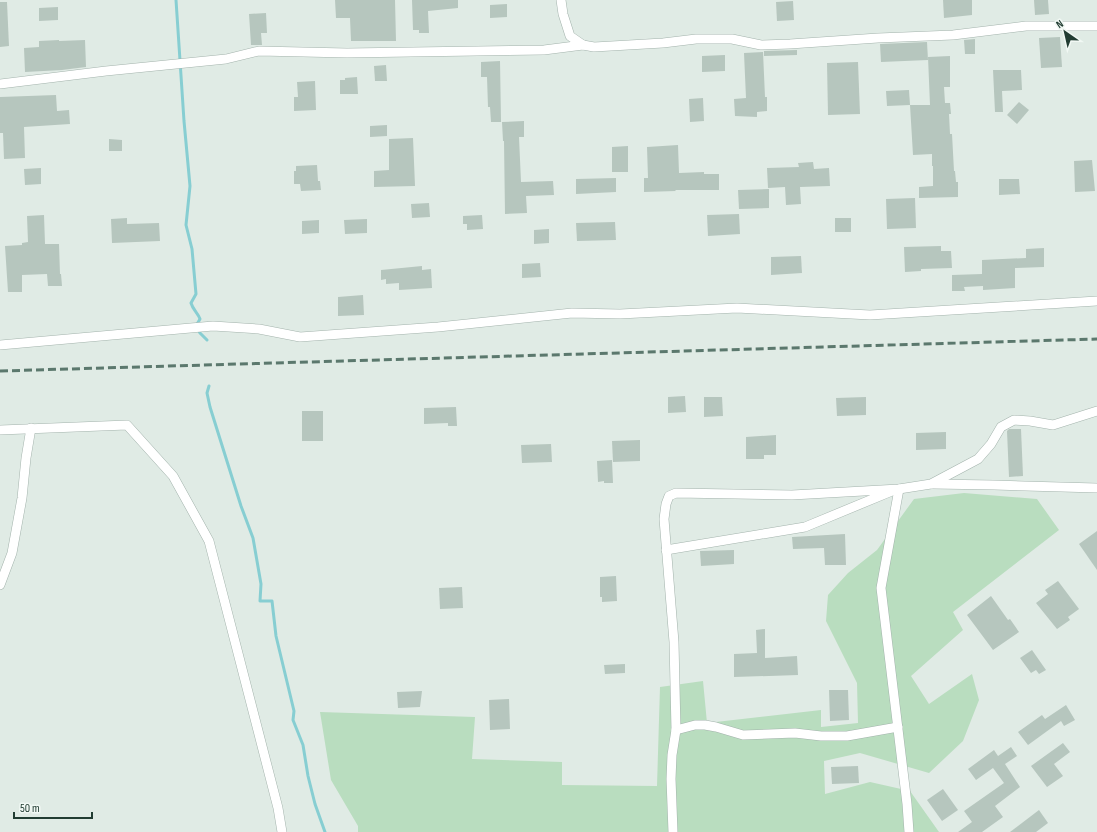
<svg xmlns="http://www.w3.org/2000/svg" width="1097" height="832" font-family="'Sofia Sans Condensed',sans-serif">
<rect width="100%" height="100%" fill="#e0ebe5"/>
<path fill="#b9ddbf" d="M964,493L1037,499L1059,530L953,612L963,630L911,676L929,704L972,674L979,700L963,741L929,773L860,753L824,761L825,794L870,782L910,791L939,832H358V826L331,780L320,712L475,717L472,759L562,762V785L657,786L660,687L703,681L707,723L821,710V727L858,723L857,683L826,621L828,595L848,573L877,550L914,499Z"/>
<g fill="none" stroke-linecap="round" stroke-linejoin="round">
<g stroke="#87ced2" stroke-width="3">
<path d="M176,0L184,121L190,186L186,225L192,249L196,294L191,303C193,310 198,313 200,319L196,326L200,333L207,340"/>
<path d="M209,386L207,393L210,407L241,506L253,538L261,584L260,601H272L276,636L294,711L293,720L303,745L308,776L315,804L325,832"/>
</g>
</g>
<g fill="#b6c6be">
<path d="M335,0H395L396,41H351L350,18H336Z"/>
<path d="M412,0H458V8L428,11L429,33H419V30H413Z"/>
<path d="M943,0H972V15L944,18Z"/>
<path d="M1034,0H1048L1049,14L1035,15Z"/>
<path d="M793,1L794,20L777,21L776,2Z"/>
<path d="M0,2H7L9,46L0,47Z"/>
<path d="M507,4V17L490,18V5Z"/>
<path d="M58,7V20L39,21V8Z"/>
<path d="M266,13L267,33H261L262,45H251L249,14Z"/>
<path d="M1060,37L1062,67L1041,68L1039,38Z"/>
<path d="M975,39V54H965L964,40Z"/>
<path d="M59,40V41L85,40L86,67L62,70L25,72L24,48L39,47V41Z"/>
<path d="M927,42L928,60L881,62L880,44Z"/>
<path d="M797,50V55L764,56V51Z"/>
<path d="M763,52L765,97H767V111L757,112V117L735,116L734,99L746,98L744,53Z"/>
<path d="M725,55V71L702,72V56Z"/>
<path d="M950,56V87H944L945,103H950L951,114H949L950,134H952L954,171H955L956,182H958V197L919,198V187L933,186V166H932V154L913,155L910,105H930L928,57Z"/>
<path d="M500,61L501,122H491L490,107H488L487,77H481V62Z"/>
<path d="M858,62L860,114L828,115L827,63Z"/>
<path d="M386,65L387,81H375L374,66Z"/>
<path d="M993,70H1021L1022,90L1002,91L1003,112H995Z"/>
<path d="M357,77L358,94H340V80H345V78Z"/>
<path d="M315,81L316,110L294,111V97H298L297,82Z"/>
<path d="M909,90L910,105L887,106L886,91Z"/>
<path d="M56,95L57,111L69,110L70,124L24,127L25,158L4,159L3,133H0V97Z"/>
<path d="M703,98L704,121L690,122L689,99Z"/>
<path d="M1019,102L1029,110L1017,124L1007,115Z"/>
<path d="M524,121V137H519L521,182L553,181L554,195L526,196L527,213L505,214L504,141H503L502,122Z"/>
<path d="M387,125V136L370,137V126Z"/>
<path d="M413,138L415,186L374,187V171L389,170V139Z"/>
<path d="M109,139L122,140V151H109Z"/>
<path d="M678,145L679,173L704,172V174H719V190H675L676,191L644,192V178H648L647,147Z"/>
<path d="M628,146V172H612V147Z"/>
<path d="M1092,160L1095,191L1075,192L1074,161Z"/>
<path d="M813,162L814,169L829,168L830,186L800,187L801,204L786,205L785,187L768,188L767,168L799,167L798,163Z"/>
<path d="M317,165L318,181H320L321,190L301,191L300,184H294V171H296V166Z"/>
<path d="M41,168V184L25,185L24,169Z"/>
<path d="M616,178V192L576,194V179Z"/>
<path d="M999,179H1019L1020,194L999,195Z"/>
<path d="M769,189V208L739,209L738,190Z"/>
<path d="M915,198L916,228L887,229L886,199Z"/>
<path d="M429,203L430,217L412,218L411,204Z"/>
<path d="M739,214L740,234L708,236L707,215Z"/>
<path d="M44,215L45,244H59L60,274H61L62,286H48L47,274L22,275V292H8L5,246L22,245V243L28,242L27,216Z"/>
<path d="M482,215L483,229L467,230V224H463V216Z"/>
<path d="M127,218V224L159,223L160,241L112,243L111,219Z"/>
<rect x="835" y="218" width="16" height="14"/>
<path d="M367,219V233L345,234L344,220Z"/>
<path d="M319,220V233L302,234V221Z"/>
<path d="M615,222L616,240L577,241L576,223Z"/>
<path d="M549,229V243L534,244V230Z"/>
<path d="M941,246V251H951L952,268L921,269V271L905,272L904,247Z"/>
<path d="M1044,248V267L1015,268V288L983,290V286L964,287L965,291H952V275L982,274V260L1026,258V249Z"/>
<path d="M801,256L802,273L771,275V257Z"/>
<path d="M540,263L541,277L522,278V264Z"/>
<path d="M422,266V270L431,269L432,288L399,290V283L386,284V279L381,280V270Z"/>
<path d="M363,295L364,315L338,316V297Z"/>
<path d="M685,396L686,412L668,413V397Z"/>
<path d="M704,397H722L723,416L704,417Z"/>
<path d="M866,397V415L837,416L836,398Z"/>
<path d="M456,407L457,426H448V423L424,424V408Z"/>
<rect x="302" y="411" width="21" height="30"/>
<path d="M1009,429H1021L1023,476L1009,477L1007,431Z"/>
<path d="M946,432V449L916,450V433Z"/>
<path d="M776,435V455H764V459H746V437Z"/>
<path d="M640,440V461L613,462L612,441Z"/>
<path d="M551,444L552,462L522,463L521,445Z"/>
<path d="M612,460L613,483H604V481L598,482L597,461Z"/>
<path d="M1097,531V570L1079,544Z"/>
<path d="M845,534L846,565H825L824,548L793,549L792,537Z"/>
<path d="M734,550V564L701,566L700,551Z"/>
<path d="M616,576L617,601L602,602V597H600V577Z"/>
<path d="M1058,581L1079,609L1068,617L1070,620L1057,629L1036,603L1048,594L1045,590Z"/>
<path d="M462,587L463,608L440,609L439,588Z"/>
<path d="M991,596L1008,620L1010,619L1019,632L993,650L967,615Z"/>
<path d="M765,629V658L797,656L798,675L734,677V654L757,653L756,630Z"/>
<path d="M1032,650L1046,670L1039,674L1036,670L1031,673L1020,658Z"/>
<path d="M625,664V673L605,674L604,665Z"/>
<path d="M829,690H848L849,720L830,721Z"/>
<path d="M422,691L420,707L398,708L397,692Z"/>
<path d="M509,699L510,729L490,730L489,700Z"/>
<path d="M1066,705L1075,720L1064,726L1061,721L1028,745L1018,732L1042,715L1045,719Z"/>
<path d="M1063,743L1070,752L1054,764L1063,776L1047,787L1031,766Z"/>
<path d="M1011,747L1017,756L1005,764L1020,787L995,806L1003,817L982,832H958L972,822L964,811L1004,783L993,768L976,780L968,769L994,750L998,756Z"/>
<path d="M858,766L859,783L832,784L831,767Z"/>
<path d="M943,789L958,810L942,821L927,800Z"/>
<path d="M1039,810L1048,823L1036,832H1010Z"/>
</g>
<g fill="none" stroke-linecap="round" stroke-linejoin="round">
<defs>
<g id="street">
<path d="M561,0L563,14L570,36L583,45"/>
<path d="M0,84L106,71L226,59L259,51L347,53L544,50L583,45L594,47L663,43L696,39H732L761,45L790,44L878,38L953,35L1026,26H1097"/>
<path d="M0,345L213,326L259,329L300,337L438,327L572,313L620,314L737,308L870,315L1097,301"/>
<path d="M0,430L127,425L173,476L209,541L278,808L282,832"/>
<path d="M933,484L994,485L1097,488"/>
<path d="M899,489L881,588L907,804L909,832"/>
<path d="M666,550L805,527L892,491"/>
<path d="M0,585L12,553L22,498L26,458L31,428"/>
<path d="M676,730L695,725H705L716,727L743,735L795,733L821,736H847L898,727"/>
<path d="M673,832L671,779L672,755L676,730L674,642L664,519L666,504L669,496L676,493L792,495L899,489L931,484L978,459L991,444L1001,427L1014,420L1030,421L1053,425L1097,411"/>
</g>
</defs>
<use href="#street" stroke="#a3b3ac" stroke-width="10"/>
<use href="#street" stroke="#fff" stroke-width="9"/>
<path stroke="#5b786d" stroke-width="3" stroke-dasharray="8 4" stroke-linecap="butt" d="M0,371L1097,339"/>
</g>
<g transform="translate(1065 32) rotate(326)" stroke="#f1f8f4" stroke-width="3" paint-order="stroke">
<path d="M0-3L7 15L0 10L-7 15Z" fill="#213c32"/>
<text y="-6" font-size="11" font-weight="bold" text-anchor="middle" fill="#213c32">N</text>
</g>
<path d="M14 812v6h78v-6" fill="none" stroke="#213c32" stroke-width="2"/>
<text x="20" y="812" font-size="12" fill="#213c32" stroke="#f1f8f4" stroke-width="3" paint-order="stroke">50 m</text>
</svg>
